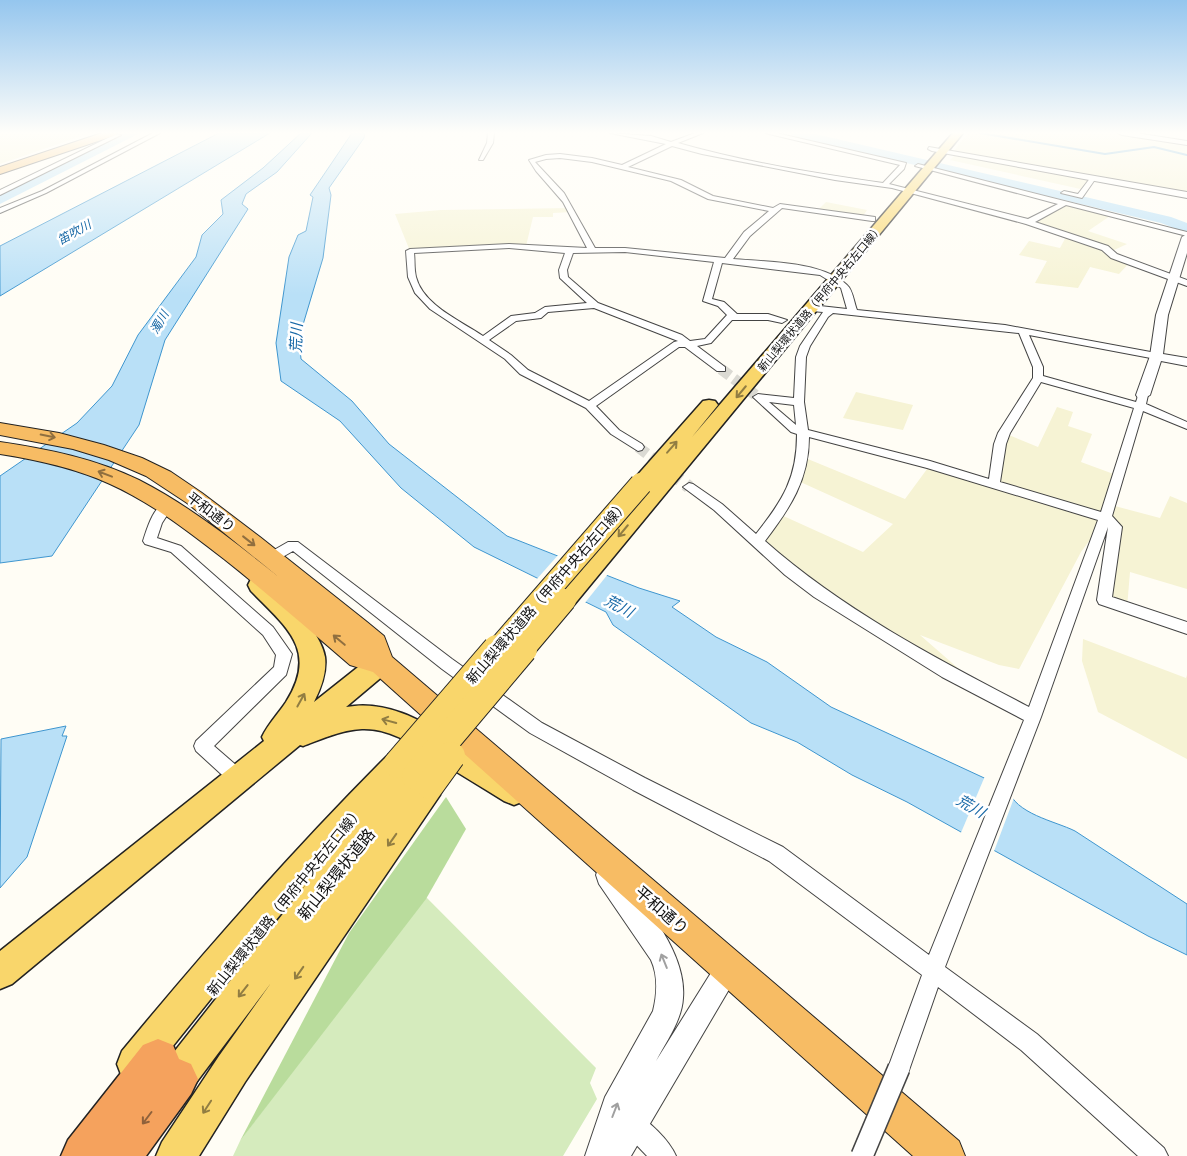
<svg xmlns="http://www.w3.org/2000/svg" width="1187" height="1156" font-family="'Libre Baskerville','Noto Sans JP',serif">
<rect width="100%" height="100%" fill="#fffdf5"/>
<g fill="#f6f3d4">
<path d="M0,133H90L0,164Z"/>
<path d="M968,133H1118L1187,145V194L1093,178L1085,190L950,160L955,155L953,152Z"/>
<path d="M826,202L867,210L863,216L819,209Z"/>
<path d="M1065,203L1113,214L1088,231L1127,244L1110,252L1130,262L1119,274L1090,267L1078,288L1035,283L1047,261L1019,255L1029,241L1060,248L1067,235L1029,222Z"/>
<path d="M570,208L572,212L553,213V217H533L526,246L410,251L395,214L441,210Z"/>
<path d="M856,392L913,405L903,430L843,418Z"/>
<path d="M1057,407L1073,412L1068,426L1092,434L1081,462L1119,476L1111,505L1160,518L1170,496L1187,503V589L1130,572L1127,608L1104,600L1116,527L1106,518L1081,552L1019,669L999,665L920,635L983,690L819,593L758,542L779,514L863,552L893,524L796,480L803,457L905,499L930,465L994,483L1004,433L1038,447Z"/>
<path d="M1083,639L1186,678L1187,675V759L1098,712L1082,661Z"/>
</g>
<path fill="#d5ebbd" d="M424,895L596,1068L590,1083L597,1099L563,1156H233L240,1141Z"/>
<path fill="#b9dc9c" d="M446,797L466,829L426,899L240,1141L349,933Z"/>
<g fill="#b9e0f7" stroke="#3f96cf">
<path d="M219,133H270L0,296V246Z"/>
<path d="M301,133H312L277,172L246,194L242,204L248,209L165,340L139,425L52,556L0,563V476L77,423L112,386L138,335L196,257L202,235L223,214L221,200L263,168Z"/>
<path d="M352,133H365L364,138L329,188L331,195L323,258L299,338L301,359L352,401L389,444L507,536L639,588L680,601L672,607L716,637L767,662L831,707L1008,789C1015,814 1055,821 1075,831L1187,904V955L1148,936L907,802L852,775L797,742L751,723L613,625L606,612L474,547L401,488L340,421L281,381L276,343L289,257L298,235L306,231L313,197L310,195Z"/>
<path d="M66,726L62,736H67L27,857L0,888L1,739Z"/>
</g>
<g fill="#fffdf5">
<path d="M559,554L608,574L584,604L536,580Z"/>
<path d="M985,776L1010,787L1013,791L1014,798L993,854L960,835Z"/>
</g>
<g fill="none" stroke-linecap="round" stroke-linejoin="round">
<path stroke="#3f96cf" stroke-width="2" d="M980,133L1105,154L1154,147L1187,155"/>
<g fill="#b9e0f7" fill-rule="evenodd">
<path d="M125,133H140L0,204V195Z"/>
<path d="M790,133H811L1171,217L1187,223V233L1161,223L796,137Z"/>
</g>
<g stroke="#dbdad3" stroke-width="11" stroke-dasharray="11 5" stroke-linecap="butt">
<path d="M721,369L758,397"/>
<path d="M638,447L672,473"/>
</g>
<path stroke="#dbdad3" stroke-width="13" stroke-dasharray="13 7" stroke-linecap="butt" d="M670,472L689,487"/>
<defs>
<g id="minor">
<path d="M153,133H160L46,193L0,213V208L42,191Z"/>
<path d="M488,133H494L493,143L483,160H479L487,143Z"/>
<path d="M610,133L651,136L671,142L695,133H703L678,143C744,162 814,173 883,183L900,165L765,133H776L906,163L904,169L889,184L1028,219L1058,204L915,166L918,164L1187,232V236L1066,205L1035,222L1108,246L1117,254L1187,280V286L1111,258L1102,250L1026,224L892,188L835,180L702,154L672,146L628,167L681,180L713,196L773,208L780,204L875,217V221H872L782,208L750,236L733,259C766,262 822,261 847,285C853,290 854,303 857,310L1005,325L1156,353L1161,356L1156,359L1029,335L1043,367V376L1136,402L1139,393H1147L1148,395L1146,404L1187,422V429L1143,411L1112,516L1122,527L1112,597L1187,622V634L1099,604L1097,600L1108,527L1041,717L945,967L1037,1034L1164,1148L1168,1156H1138L1021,1050L938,987L907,1076L899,1079L891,1076L888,1068L922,975L769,861L633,790L530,733L442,669L293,551L272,563L267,562L265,558L267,554L288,542H298L452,659L542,723L645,778L783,847L929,955L1024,720L942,677L814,597L785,575L714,510L683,487L689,483L693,484L722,504L756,534C783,500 797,478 797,434L791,432L753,397L758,394L794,398L796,357L800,346L823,312L811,311L807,308L811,305L847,309L841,288L820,275L722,263L712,299L724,302L737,314H768L787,320L782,323L768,320H732L711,343L697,346L725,367V371H717L685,347H679L596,406L619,430L642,444L644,447L642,450L638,451L611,434L586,408L520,374L505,359L430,309L415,293L408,277L406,251L410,249L509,244L587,248L563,202L536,171L529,160L546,155L560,154L592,158L622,165L666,144ZM560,158L592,162L671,181L708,199L769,211L744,232L725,258L625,248H595L564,193L535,162L546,159ZM509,248L565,253L559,270L560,278L587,303L545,307L535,313L511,316L483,336C461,321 423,305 416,277C414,269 415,261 414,253ZM625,252L714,262L703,301L718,306L727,315L705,339L690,341L682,335L598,303L568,277L567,270L573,253ZM594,308L678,341L674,342L589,401L528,370L511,355L489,340L516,321L541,318L548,312ZM833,313L1019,333L1033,367V378L998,433L994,444L989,479L930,461L808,430L804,402L806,357L810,346L828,317ZM1041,382L1134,408L1101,512L1000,482L1006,444L1010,433ZM769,402L794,405L796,425ZM809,437L927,468L1098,520L1029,707C937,659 843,610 765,541C790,508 809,480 809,437Z"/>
<path d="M116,134L121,135L0,195V190Z"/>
<path d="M1091,177L1096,178L1082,198L1061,193L1064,191L1078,194Z"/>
<path d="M167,502L173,506L162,523L157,538L181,546L273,627L292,654L286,675L214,746L244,772L247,778L244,784L238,786L232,784L196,751L194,746L196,741L274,667L276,655L263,635L171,552L145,544L143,541C147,529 153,506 167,502Z"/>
<path d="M633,1113C649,1120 669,1140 676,1156H647L625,1133L621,1125L625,1117Z"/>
</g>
<g id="tertiary">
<path d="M1118,133H1136L1187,141V145L1122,135Z"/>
<path d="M929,147L1187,192V198L932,151L928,149Z"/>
<path d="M1187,234V253L1168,315L1163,354L1187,358V366L1161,361L1150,395L1143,399L1138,398L1136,395L1150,356L1156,315L1182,237Z"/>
<path d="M608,863L617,866C642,903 687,951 683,998C682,1020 666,1042 656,1061L719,960L728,956L737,960L741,969L631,1156H585L605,1097L653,1011C657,995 658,975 651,960L599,884L596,875L599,866Z"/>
</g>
<g id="primary">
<path d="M953,133H963L573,606L565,609L557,606L553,600L557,594L647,489L641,491L634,489L631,484L634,479L703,401L709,400L715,401L718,405L692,437Z"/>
<path d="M259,576C281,583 322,634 325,657C327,673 321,688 314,702L372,656L381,652L390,656L393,663L390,670L346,707C389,699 425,723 461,744C482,756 503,769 524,781L528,791L524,801L514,805L504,801C483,788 462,775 442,763C417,747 392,728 362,729C341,730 322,739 303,746L300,745L12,984L0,989V951L264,741L262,737C268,724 278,714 286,702C319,650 286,627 251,591L248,585L251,579Z"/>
<path d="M398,751L408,755L412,764L416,762L426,766L428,772L440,775L444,785L440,795L245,1082L199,1156H156L162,1142L219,1056L271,983L189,1092L176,1097L163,1092L158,1079L163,1066L308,882L242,960L148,1077L135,1082L122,1077L117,1064L122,1051C207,948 294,849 388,755Z"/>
</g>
<g id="trunk">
<path d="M102,133H117L116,135L0,174V167Z"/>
<path d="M0,423L59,433L104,445L142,458L171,472L202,493L260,537L367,622L384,636L392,657L959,1141L965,1156H913L373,672L350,665C308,629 267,593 224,559C188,531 152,503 110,484C75,468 38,460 0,454V442C48,449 96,459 139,480C190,506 236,543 280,578L187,503L146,476L109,460L73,449L0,435Z"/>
</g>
<path id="motorway" d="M158,1039L173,1045L179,1059L191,1064L198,1079L191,1094L146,1156H61L68,1140L143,1045Z"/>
</defs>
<use href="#minor" stroke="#444" stroke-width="2"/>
<use href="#tertiary" stroke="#444" stroke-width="2"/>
<use href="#primary" stroke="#222" stroke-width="3"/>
<use href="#trunk" stroke="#222" stroke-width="2"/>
<use href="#motorway" stroke="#222" stroke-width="3"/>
<use href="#minor" fill="#fff" fill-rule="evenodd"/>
<use href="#tertiary" fill="#fff" fill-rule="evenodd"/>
<use href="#primary" fill="#f9d66b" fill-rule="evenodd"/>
<use href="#trunk" fill="#f7bc64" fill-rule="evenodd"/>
<use href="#motorway" fill="#f5a25d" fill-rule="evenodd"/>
<defs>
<path id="minor-bridge" d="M862,1156L899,1068"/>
<g id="primary-bridge-far1">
<path d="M496,651L641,484"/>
<path d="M522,651L565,600"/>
</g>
<g id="primary-bridge">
<path d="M398,764L497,649"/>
<path d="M416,776L523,649"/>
<path d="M430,785L451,756"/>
</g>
</defs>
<use href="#minor-bridge" stroke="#444" stroke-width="24" stroke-linecap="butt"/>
<use href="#primary-bridge-far1" stroke="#222" stroke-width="24" stroke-linecap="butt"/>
<use href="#primary-bridge" stroke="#222" stroke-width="30" stroke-linecap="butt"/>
<use href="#minor-bridge" stroke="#fff" stroke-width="21"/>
<use href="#primary-bridge-far1" stroke="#f9d66b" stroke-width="22"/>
<use href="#primary-bridge" stroke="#f9d66b" stroke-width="28"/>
</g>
<defs><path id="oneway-shaft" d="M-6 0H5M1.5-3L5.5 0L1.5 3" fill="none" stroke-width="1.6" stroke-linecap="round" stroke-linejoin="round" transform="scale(1.25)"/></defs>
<g stroke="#917d42">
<use href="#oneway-shaft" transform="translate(741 392) rotate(130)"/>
<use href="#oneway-shaft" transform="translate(672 447) rotate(-49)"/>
<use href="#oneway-shaft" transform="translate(623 531) rotate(130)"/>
<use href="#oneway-shaft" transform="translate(301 700) rotate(-61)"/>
<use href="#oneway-shaft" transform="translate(389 721) rotate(-165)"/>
<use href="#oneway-shaft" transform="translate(392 840) rotate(125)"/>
<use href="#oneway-shaft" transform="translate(299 973) rotate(125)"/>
<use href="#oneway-shaft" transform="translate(243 991) rotate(128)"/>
<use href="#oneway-shaft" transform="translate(207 1107) rotate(123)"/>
</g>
<g stroke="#906f3f">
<use href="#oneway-shaft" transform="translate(48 436) rotate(11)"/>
<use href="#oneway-shaft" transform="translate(105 474) rotate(-159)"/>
<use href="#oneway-shaft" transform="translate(249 541) rotate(38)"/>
<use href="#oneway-shaft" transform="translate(339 640) rotate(-140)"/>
</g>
<g stroke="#a0a0a0">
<use href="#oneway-shaft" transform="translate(664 961) rotate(-112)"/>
<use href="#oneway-shaft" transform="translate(615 1110) rotate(-69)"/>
</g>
<use stroke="#8e613b" href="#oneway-shaft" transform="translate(147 1118) rotate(127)"/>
<linearGradient id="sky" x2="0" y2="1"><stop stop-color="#95c6ee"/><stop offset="0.45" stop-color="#fffefa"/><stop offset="1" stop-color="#fffefa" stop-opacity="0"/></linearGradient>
<rect width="1187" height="295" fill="url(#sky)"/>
<g text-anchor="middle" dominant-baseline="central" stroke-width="5" stroke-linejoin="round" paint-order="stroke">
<g font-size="11" fill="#111" stroke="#fff">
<text transform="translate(820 298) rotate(-50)">新山梨環状道路（甲府中央右左口線）</text>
</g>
<g font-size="12" font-style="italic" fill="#1768a6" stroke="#fff">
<text transform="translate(74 232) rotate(-29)">笛吹川</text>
<text transform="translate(159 322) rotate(-60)">濁川</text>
</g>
<g font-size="14" fill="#111" stroke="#fff">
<text transform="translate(211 512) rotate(37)">平和通り</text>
<text transform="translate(547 592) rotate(-49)">新山梨環状道路（甲府中央右左口線）</text>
<text transform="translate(285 901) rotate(-51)">新山梨環状道路（甲府中央右左口線）</text>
</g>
<g font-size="15" font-style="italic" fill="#1768a6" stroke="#fff">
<text transform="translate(296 338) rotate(-88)">荒川</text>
<text transform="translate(619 606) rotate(28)">荒川</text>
<text transform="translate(971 806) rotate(30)">荒川</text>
</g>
<g font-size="16" fill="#111" stroke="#fff">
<text transform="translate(336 874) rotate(-51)">新山梨環状道路</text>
<text transform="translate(662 910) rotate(41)">平和通り</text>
</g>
</g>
</svg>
